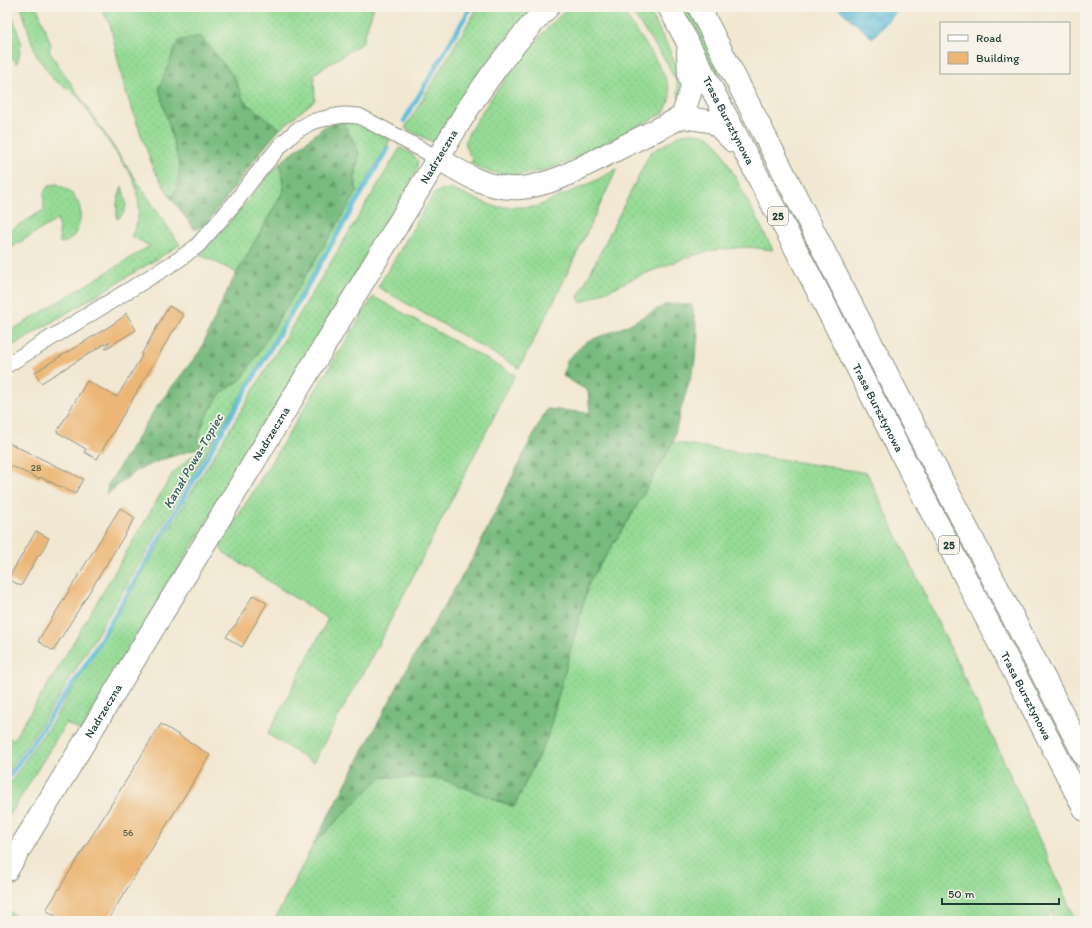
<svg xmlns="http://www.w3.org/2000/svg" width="1092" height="928" font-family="Itim,sans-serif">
<defs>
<pattern id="grass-dots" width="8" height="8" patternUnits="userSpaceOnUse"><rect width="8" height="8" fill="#95db95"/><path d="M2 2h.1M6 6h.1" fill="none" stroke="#80bd81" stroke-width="1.8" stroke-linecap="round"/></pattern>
<pattern id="forest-firs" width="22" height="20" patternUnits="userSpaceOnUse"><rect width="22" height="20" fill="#78bb7e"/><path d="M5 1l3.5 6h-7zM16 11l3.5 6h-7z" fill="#629968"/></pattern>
<pattern id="water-waves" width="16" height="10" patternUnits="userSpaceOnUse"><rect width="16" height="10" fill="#5cbdda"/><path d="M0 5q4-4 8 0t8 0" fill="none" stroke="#4b9bb2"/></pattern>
</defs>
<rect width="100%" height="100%" fill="#f7f3e8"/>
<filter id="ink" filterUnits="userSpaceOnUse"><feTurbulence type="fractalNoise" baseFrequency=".025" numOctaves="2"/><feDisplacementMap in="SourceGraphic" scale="8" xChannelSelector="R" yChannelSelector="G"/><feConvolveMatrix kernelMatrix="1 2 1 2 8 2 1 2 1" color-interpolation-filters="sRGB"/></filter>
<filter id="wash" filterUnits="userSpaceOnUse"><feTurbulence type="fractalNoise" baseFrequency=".012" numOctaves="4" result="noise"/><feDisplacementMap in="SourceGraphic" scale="16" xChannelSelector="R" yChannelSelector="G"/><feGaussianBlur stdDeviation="0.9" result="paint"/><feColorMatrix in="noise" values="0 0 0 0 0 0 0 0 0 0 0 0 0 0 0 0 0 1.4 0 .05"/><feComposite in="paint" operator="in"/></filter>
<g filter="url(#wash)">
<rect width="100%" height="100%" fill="#f2e8d2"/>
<g fill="url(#grass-dots)" stroke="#5a8c64">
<path d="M7,7H10L21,43L20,51L17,64L10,55L7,57Z"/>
<path d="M21,7H37L51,45L49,51L180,245L7,349V333L150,246L131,236C142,217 140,198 133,178L80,99L70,90L54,80L36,55Z"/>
<path d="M100,7H374L362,43L314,74L315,100L280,129L244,101L234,77L159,88L180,167L176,191L171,198L154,170L125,90L110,24Z"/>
<path d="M478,7H535C510,32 488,59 469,88C458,104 448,121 438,138L433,142L405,128Z"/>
<path d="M569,7H619C633,27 669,72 670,95C670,101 666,108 664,113L561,165C531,175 500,181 471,163L473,158C468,154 464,147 466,140C468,132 474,125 478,118C488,102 499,88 510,73C528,50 547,27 569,7Z"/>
<path d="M628,7H647L666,43L679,71L683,85L679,99L677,83L666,61Z"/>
<path d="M680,7H689L714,58L722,80L708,61Z"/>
<path d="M349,118L390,140L359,194L253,375L61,694L7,774V737L13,740L54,675L173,473L202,447L198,439L204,420L220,394L242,378L357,192L355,178L359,154L343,120Z"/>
<path d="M693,133C707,134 712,137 720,148L773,250L747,247L715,250L691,256L641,275L581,303L578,297L650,153L682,134Z"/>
<path d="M400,148L412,154L418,160L417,167L415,174L81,731L66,723L7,820V788L32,750L53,721Z"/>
<path d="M280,163L284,190L237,273L212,260L198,255L215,239Z"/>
<path d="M617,169L555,299L519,368L378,287L433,195L441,190L450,189L496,207H536L591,183Z"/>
<path d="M57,184C65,188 72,192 77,200C84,212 80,235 66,242C64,242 62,243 60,243L58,219L7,250V232L44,210C44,196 41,186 57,184Z"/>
<path d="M122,186C125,198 131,211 117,219V203Z"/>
<path d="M373,297L385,303L515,375L377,647L313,763L268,734L328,619L223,552L220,545Z"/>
<path d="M673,442L867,473L1003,759L1076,921H1052L1053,910L1045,921H274L313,845L381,777L442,779L514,806L547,738L589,582L631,516Z"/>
<path d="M7,910L24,921H7Z"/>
</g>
<g fill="url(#forest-firs)" stroke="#4c7c59">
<path d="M201,36L234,77L244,101L280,129L262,150L208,222L195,230L171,198L176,191L180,167L159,88L178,41Z"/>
<path d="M343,120L359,154L355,178L357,192L242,379L220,394L204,420L198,439L203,447L161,460L137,470L106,495L108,485L157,406L200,351L229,287L284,190L280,163L324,127Z"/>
<path d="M667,304L692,305L698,336L694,367L681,409L673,442L631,516L589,582L547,738L514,807L442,779L381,777L313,845L409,665L474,556L531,439L547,409L590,413L588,391L563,376L567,360L586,342L624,327Z"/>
</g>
<path fill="url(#water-waves)" stroke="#3e7d87" d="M837,7H901L872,38Z"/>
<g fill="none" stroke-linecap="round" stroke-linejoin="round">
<g stroke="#5cbdda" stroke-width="4.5">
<path d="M404,121L471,7"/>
<path d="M7,780L85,666L388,148"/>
</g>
</g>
<g id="blocks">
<g fill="#ecb776">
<path d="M169,306L184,315L174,331H173L97,459L84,452L86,449L57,432L87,381L117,397L142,356L141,355Z"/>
<path d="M126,313L136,330L105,349L110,341L41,383L35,372L110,326L123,317Z"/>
<path d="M7,442L83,479L75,494L40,477L39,479L7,464Z"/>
<path d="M120,508L135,518L53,651L38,641Z"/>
<path d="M36,531L49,538L40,555L39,554L21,586L8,579Z"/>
<path d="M253,595L267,603L242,647L226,637L234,626H235Z"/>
<path d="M161,724L210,755L107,921H63L46,910Z"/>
</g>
</g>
</g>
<g filter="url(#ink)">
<use href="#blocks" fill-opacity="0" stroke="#889283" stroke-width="1"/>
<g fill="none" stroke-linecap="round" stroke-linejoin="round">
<defs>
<path id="street" d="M7,365L178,260L197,246L221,219L237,200L251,181L280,146L296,131L311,122L331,117L344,115L359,116L438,158"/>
<g id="secondary">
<path id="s1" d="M7,870L464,115C489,76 516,40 548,7"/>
</g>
<g id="primary">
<path id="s2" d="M669,7L812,280L1085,810"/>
<path d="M699,7L833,269L1085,757"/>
<path d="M682,117L692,87L689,75L688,52"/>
<path d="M438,158C463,174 489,190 520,188C534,187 549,182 562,177L682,117L714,122L733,141"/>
</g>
</defs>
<use href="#street" stroke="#889283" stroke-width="17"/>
<use href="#secondary" stroke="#889283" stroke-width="24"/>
<use href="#primary" stroke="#889283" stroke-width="24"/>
<use href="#street" stroke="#fff" stroke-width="15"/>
<use href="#secondary" stroke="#fff" stroke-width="22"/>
<use href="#primary" stroke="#fff" stroke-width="22"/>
</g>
</g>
<g text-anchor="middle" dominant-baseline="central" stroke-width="3.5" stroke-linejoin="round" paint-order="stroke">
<g font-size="10" fill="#525c44">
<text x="36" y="467">28</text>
<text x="128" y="832">56</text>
</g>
<g fill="#f7f3e8" stroke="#60746a" stroke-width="1">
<rect x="768" y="207" width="20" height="18" rx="3"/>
<rect x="939" y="536" width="20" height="18" rx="3"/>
</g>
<g font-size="11" font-weight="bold" fill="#1f3d34">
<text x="778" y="216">25</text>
<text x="949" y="545">25</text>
</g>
<g font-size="12" fill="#1f3d34" stroke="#f7f3e8">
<text stroke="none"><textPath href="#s2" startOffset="128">Trasa Bursztynowa</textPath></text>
<text stroke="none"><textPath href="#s1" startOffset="834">Nadrzeczna</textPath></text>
<text stroke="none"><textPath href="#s2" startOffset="452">Trasa Bursztynowa</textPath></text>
<text stroke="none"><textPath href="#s1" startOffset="510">Nadrzeczna</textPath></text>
<text stroke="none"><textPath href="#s2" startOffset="776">Trasa Bursztynowa</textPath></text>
<text stroke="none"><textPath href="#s1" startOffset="186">Nadrzeczna</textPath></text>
</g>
<g font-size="13" font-style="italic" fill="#2e5d5e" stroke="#f7f3e8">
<text transform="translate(193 461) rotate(-60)">Kanał Powa-Topiec</text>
</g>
</g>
<rect width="1092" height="928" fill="none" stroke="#f7f3e8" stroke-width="24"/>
<rect x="940" y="22" width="130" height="52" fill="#f7f3e8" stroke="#a1aaa0"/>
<rect x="948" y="35" width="20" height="6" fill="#ffffff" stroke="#a1aaa0"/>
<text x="976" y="42" font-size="12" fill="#1f3d34">Road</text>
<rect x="948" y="52" width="20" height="12" fill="#ecb776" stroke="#a1aaa0"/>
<text x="976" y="62" font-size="12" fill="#1f3d34">Building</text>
<path d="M942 898v6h117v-6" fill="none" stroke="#1f3d34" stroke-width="2"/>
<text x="948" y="898" font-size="12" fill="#1f3d34" stroke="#f7f3e8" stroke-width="3" paint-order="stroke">50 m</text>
</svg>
